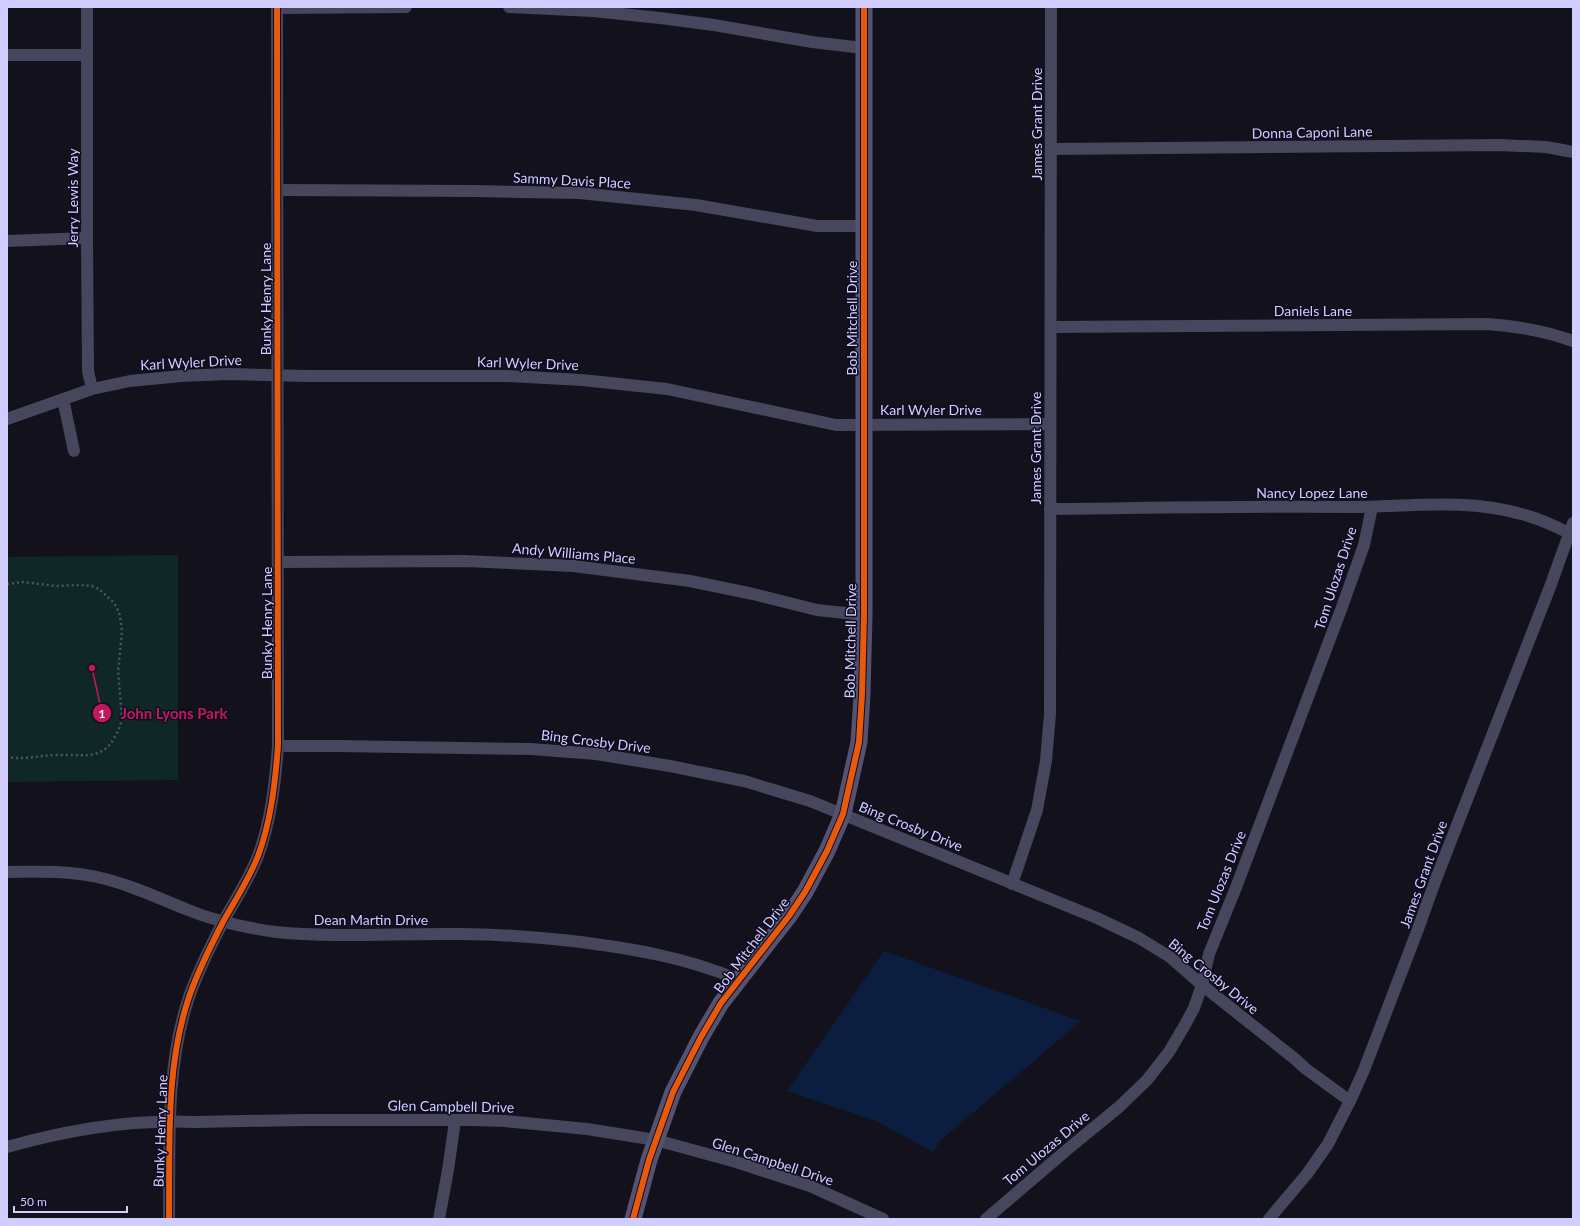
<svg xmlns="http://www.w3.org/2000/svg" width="1580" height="1226" font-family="Lato,sans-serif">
<rect width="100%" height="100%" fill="#13111c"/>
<path fill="#102728" d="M178,555V780L7,782V557Z"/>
<path fill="#0b1e3f" d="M884,951L1081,1021L941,1140L933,1152L876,1121L787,1091Z"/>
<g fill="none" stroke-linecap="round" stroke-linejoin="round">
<path stroke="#485866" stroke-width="2.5" stroke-dasharray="2 3" stroke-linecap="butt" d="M7,584L23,582L56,586L79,585L92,586L99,589L114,603L119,612L121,622L122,632L118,671L122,718C121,726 117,733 113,740C100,761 80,754 60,755C40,755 27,760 7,757"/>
<g stroke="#46465d" stroke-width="12">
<path d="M87,7V238L88,371L92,389"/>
<path d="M509,7L593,11L660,18L714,25L812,42L863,48"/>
<path d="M277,8L406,7"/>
<path d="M7,55H87"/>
<path d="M1051,149L1499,145L1546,147L1573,152"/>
<path d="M277,190L475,191L579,193L696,205L817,226H863"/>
<path d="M7,241L87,238"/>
<path d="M1051,327L1487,324C1516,326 1545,331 1573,341"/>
<path d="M63,399L74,451"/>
<path d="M7,419L92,389L130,381L181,376L228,374L307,376H506L582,380L667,389L836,425L1050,424"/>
<path d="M1050,509C1150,508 1250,506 1350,507C1406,507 1466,498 1521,514C1538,518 1553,525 1569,533"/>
<path d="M278,562L465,561L573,566L690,581L753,594L817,610L864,615"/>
<path d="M278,746H337L531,749L596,754L670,766L744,781L810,801L1097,918L1139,938L1170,957L1202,985L1295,1059L1306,1069L1350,1101"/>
<path d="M7,872C37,872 67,870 97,877C129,884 158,898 188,910C215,921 247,928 276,932C336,938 398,933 459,934C497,934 534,937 572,941C629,948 686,957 739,980"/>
<path d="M1012,884L1037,810L1046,761L1050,714L1051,7"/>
<path d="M7,1147C67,1130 132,1119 195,1122L302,1120H475L504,1121L587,1129L656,1140L736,1162L810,1186L883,1219"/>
<path d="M169,1219C170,1145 165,1068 189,997C198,971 211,945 224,920C236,899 249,879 258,856C271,821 275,784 278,746L277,7"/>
<path d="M439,1219L448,1170L455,1121"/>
<path d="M986,1219L1069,1148L1119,1107L1147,1080L1169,1052L1186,1023L1194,1008L1202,985L1209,954L1237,885L1342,607L1364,545L1372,507"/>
<path d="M1269,1219L1307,1174L1328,1144L1350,1101L1364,1070L1418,929L1436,879L1550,587L1573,523"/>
</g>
<path stroke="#545270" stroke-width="17" d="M633,1219L649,1160L673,1092L701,1037L721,1003L789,916L805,892L827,851L843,814L859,742L862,695L864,615V7"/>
<defs>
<g id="cycleway">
<path d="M169,1219C170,1145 165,1068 189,997C198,971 211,945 224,920C236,899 249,879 258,856C271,821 275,784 278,746L277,7"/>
<path d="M633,1219L649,1160L673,1092L701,1037L721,1003L789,916L805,892L827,851L843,814L859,742L862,695L864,615V7"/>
</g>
</defs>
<use href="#cycleway" stroke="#100c21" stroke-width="8"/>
<use href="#cycleway" stroke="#e8590c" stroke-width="6"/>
</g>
<g text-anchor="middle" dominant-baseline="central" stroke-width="3" stroke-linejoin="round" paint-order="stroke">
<g font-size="14" fill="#d2cdff" stroke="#100c21">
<text transform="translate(1036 124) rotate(-90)">James Grant Drive</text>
<text transform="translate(1312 132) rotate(-1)">Donna Caponi Lane</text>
<text transform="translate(572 180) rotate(3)">Sammy Davis Place</text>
<text transform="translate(72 198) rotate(-90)">Jerry Lewis Way</text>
<text transform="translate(265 299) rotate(-90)">Bunky Henry Lane</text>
<text x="1313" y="310">Daniels Lane</text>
<text transform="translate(851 318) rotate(-90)">Bob Mitchell Drive</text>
<text transform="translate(191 362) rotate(-3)">Karl Wyler Drive</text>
<text transform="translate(528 363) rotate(2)">Karl Wyler Drive</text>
<text x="931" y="409">Karl Wyler Drive</text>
<text transform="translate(1035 448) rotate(-90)">James Grant Drive</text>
<text x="1312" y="492">Nancy Lopez Lane</text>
<text transform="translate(574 553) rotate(5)">Andy Williams Place</text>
<text transform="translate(1335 578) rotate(-72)">Tom Ulozas Drive</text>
<text transform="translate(266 623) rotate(-90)">Bunky Henry Lane</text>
<text transform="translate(850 641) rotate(-89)">Bob Mitchell Drive</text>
<text transform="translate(596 741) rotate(7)">Bing Crosby Drive</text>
<text transform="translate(911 826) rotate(22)">Bing Crosby Drive</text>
<text transform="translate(1423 874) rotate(-70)">James Grant Drive</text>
<text transform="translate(1221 881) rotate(-68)">Tom Ulozas Drive</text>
<text x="371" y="919">Dean Martin Drive</text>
<text transform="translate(751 945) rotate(-53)">Bob Mitchell Drive</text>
<text transform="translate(1214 976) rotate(39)">Bing Crosby Drive</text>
<text transform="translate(451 1106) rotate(1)">Glen Campbell Drive</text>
<text transform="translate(160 1131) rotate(-88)">Bunky Henry Lane</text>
<text transform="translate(1046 1148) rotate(-40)">Tom Ulozas Drive</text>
<text transform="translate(773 1161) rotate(18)">Glen Campbell Drive</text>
</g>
</g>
<path fill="none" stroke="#c2185b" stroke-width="1.5" d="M92 668L102 713"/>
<g fill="#c2185b" stroke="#100c21" stroke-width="1.5">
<circle cx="92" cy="668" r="4"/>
<circle cx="102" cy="713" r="10"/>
</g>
<g font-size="12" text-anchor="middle" font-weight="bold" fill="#fff">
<text x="102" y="718">1</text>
</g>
<g font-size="15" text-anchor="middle" font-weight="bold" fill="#c2185b" stroke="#100c21" stroke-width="3" stroke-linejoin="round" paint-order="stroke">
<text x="174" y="719">John Lyons Park</text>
</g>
<rect width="1580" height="1226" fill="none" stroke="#d2cdff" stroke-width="16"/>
<path d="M14 1206v6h113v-6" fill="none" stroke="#d2cdff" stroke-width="2"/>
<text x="20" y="1206" font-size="12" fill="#d2cdff" stroke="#100c21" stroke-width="3" paint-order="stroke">50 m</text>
</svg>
